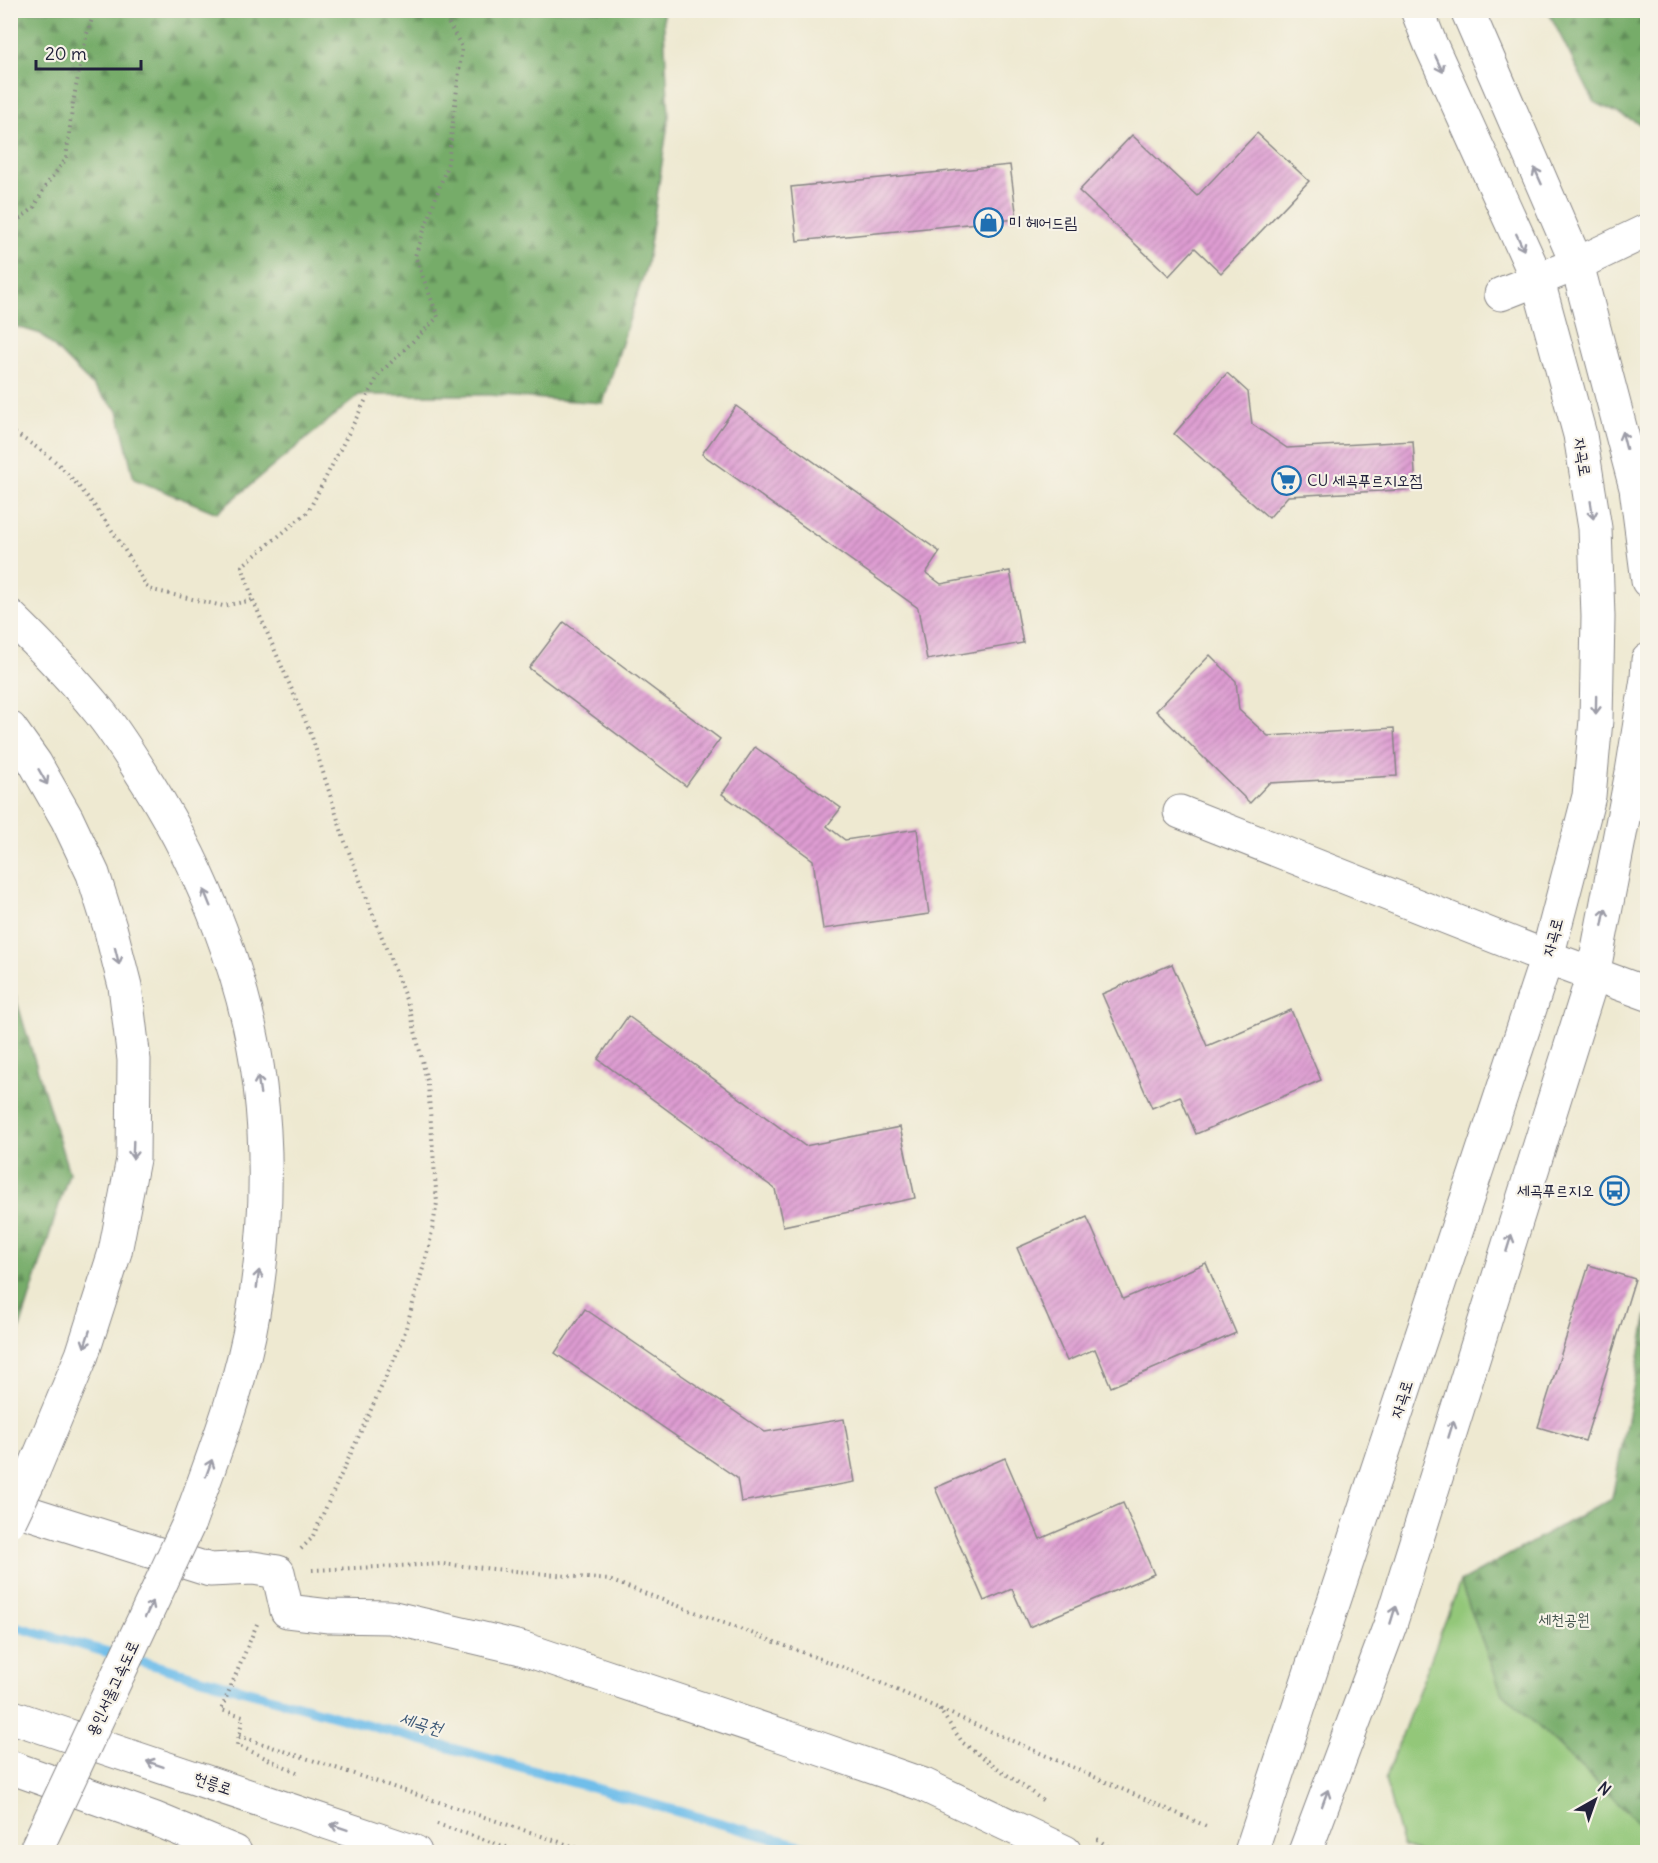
<svg xmlns="http://www.w3.org/2000/svg" width="1658" height="1863" font-family="Delius,'Poor Story',sans-serif">
<defs>
<pattern id="forest-firs" width="22" height="20" patternUnits="userSpaceOnUse" patternTransform="scale(1.5)"><rect width="22" height="20" fill="#76ac69"/><path d="M5 1l3.5 6h-7zM16 11l3.5 6h-7z" fill="#608c58"/></pattern>
<pattern id="building-hatch" width="6" height="6" patternUnits="userSpaceOnUse" patternTransform="scale(1.5)"><rect width="6" height="6" fill="#de9cd2"/><path d="M-1 1l2-2M0 6l6-6M5 7l2-2" fill="none" stroke="#b47fac"/></pattern>
</defs>
<rect width="100%" height="100%" fill="#f7f3e8"/>
<filter id="ink" filterUnits="userSpaceOnUse"><feTurbulence type="fractalNoise" baseFrequency=".0167" numOctaves="2"/><feDisplacementMap in="SourceGraphic" scale="12" xChannelSelector="R" yChannelSelector="G"/><feConvolveMatrix kernelMatrix="1 2 1 2 8 2 1 2 1" color-interpolation-filters="sRGB"/></filter>
<filter id="wash" filterUnits="userSpaceOnUse"><feTurbulence type="fractalNoise" baseFrequency=".008" numOctaves="4" result="noise"/><feDisplacementMap in="SourceGraphic" scale="24" xChannelSelector="R" yChannelSelector="G"/><feGaussianBlur stdDeviation="1.35" result="paint"/><feColorMatrix in="noise" values="0 0 0 0 0 0 0 0 0 0 0 0 0 0 0 0 0 1.4 0 .05"/><feComposite in="paint" operator="in"/></filter>
<g filter="url(#wash)">
<rect width="100%" height="100%" fill="#eee9d1"/>
<g fill="url(#forest-firs)" stroke="#4c6752" stroke-width="1.5">
<path d="M10,11H663L669,116L647,264L603,403L489,395H359L217,513L134,479L118,411L41,334L11,325Z"/>
<path d="M1548,11H1647V123L1640,124L1594,102Z"/>
<path d="M10,979L69,1173L11,1357H10Z"/>
<path d="M1647,1315V1831L1501,1691L1460,1582L1612,1498Z"/>
</g>
<path fill="#93c779" stroke="#5a745a" stroke-width="1.5" d="M1460,1582L1501,1691L1647,1831V1852H1419L1403,1847L1385,1780Z"/>
<g fill="none" stroke-linecap="round" stroke-linejoin="round">
<path stroke="#6fbeea" stroke-width="10" d="M10,1625L823,1852"/>
</g>
<g id="blocks">
<g fill="url(#building-hatch)">
<path d="M1257,133L1309,181L1221,273L1195,248L1169,276L1079,191L1132,135L1197,196Z"/>
<path d="M1010,165L1017,219L797,241L791,187Z"/>
<path d="M1227,373L1248,392L1252,424L1287,448L1413,441L1416,489L1288,496L1269,518L1174,434Z"/>
<path d="M736,406L940,552L926,573L941,584L1010,571L1023,643L927,660L918,608L702,454Z"/>
<path d="M564,622L720,739L686,786L529,668Z"/>
<path d="M1210,655L1236,681L1239,710L1268,736L1394,728L1397,776L1269,783L1250,803L1156,711Z"/>
<path d="M755,747L841,808L827,826L845,840L917,829L929,914L823,929L813,860L722,794Z"/>
<path d="M1172,964L1207,1046L1291,1010L1321,1080L1196,1134L1180,1096L1152,1108L1102,994Z"/>
<path d="M628,1016L805,1146L900,1127L915,1198L783,1226L775,1189L598,1059Z"/>
<path d="M1087,1217L1123,1299L1206,1263L1236,1333L1111,1387L1095,1349L1067,1361L1017,1248Z"/>
<path d="M1589,1265L1635,1279L1585,1441L1538,1427Z"/>
<path d="M585,1309L765,1432L844,1419L855,1482L741,1502L737,1478L555,1353Z"/>
<path d="M1005,1458L1040,1539L1123,1503L1154,1574L1029,1627L1012,1589L984,1601L935,1488Z"/>
</g>
</g>
</g>
<g filter="url(#ink)">
<use href="#blocks" fill-opacity="0" stroke="#888686" stroke-width="1.5"/>
<g fill="none" stroke-linecap="round" stroke-linejoin="round">
<defs>
<g id="minor">
<path d="M1501,294L1577,264L1648,230"/>
<path d="M1180,812L1547,957L1648,994"/>
<path d="M10,1507L210,1570L253,1568L278,1572L287,1611L329,1616L390,1617L521,1648L795,1740L924,1785L1065,1852"/>
</g>
<g id="major">
<path d="M1467,10L1577,264L1636,488L1648,581"/>
<path d="M10,1716L415,1852"/>
<path d="M10,1767L153,1818L235,1852"/>
<path d="M1251,1852L1547,957L1589,796L1596,720L1598,617L1595,528L1580,435L1538,281L1430,43L1417,10"/>
<path d="M1305,1852L1390,1625L1593,975L1632,772L1647,679L1648,660"/>
</g>
<g id="highway">
<path d="M10,616C41,646 71,677 98,710C117,733 133,760 149,785C204,873 247,981 260,1086C269,1161 266,1239 253,1314C241,1386 214,1454 189,1523"/>
<path d="M10,728L35,763L67,819L93,874L111,931L125,986L134,1060L133,1159L115,1252L82,1355L32,1474"/>
</g>
</defs>
<use href="#minor" stroke="#888686" stroke-width="35"/>
<use href="#major" stroke="#888686" stroke-width="35"/>
<use href="#highway" stroke="#888686" stroke-width="35"/>
<g stroke="#888686" stroke-width="4" stroke-dasharray="1.5 4.5" stroke-linecap="butt">
<path d="M10,226L34,208L46,185L66,159L73,102L86,37L95,10"/>
<path d="M10,430C25,440 42,450 56,462C94,499 122,544 148,589L223,606L253,600"/>
<path d="M301,1549L312,1538L402,1342L429,1247L437,1203L428,1085L410,1010L344,839L311,734L253,600L242,566L308,512L379,374L438,317L415,256L448,163L462,47L441,10"/>
<path d="M312,1570L442,1564L609,1580L858,1673L1206,1826"/>
<path d="M257,1624L221,1710L243,1716L237,1745L301,1774"/>
<path d="M939,1709L963,1743L1045,1802"/>
<path d="M239,1736L590,1852"/>
<path d="M437,1824L521,1852"/>
<path d="M1097,1839L1116,1852"/>
</g>
<use href="#minor" stroke="#fff" stroke-width="33"/>
<use href="#major" stroke="#fff" stroke-width="33"/>
<use href="#highway" stroke="#fff" stroke-width="33"/>
<defs>
<g id="highway-bridge">
<path d="M10,1520L32,1474"/>
<path d="M35,1852L189,1523"/>
</g>
</defs>
<use href="#highway-bridge" stroke="#888686" stroke-width="35" stroke-linecap="butt"/>
<use href="#highway-bridge" stroke="#fff" stroke-width="33"/>
</g>
<defs><path id="oneway-shaft" d="M-6 0H5M1.5-3L5.5 0L1.5 3" fill="none" stroke-width="1.6" stroke-linecap="round" stroke-linejoin="round" transform="scale(1.5)"/></defs>
<g stroke="#9c9ca7">
<use href="#oneway-shaft" transform="translate(1439 64) rotate(65)"/>
<use href="#oneway-shaft" transform="translate(1538 176) rotate(-114)"/>
<use href="#oneway-shaft" transform="translate(1520 242) rotate(65)"/>
<use href="#oneway-shaft" transform="translate(1624 440) rotate(-104)"/>
<use href="#oneway-shaft" transform="translate(1592 510) rotate(81)"/>
<use href="#oneway-shaft" transform="translate(1596 705) rotate(91)"/>
<use href="#oneway-shaft" transform="translate(43 777) rotate(60)"/>
<use href="#oneway-shaft" transform="translate(207 898) rotate(-112)"/>
<use href="#oneway-shaft" transform="translate(1604 917) rotate(-79)"/>
<use href="#oneway-shaft" transform="translate(117 956) rotate(76)"/>
<use href="#oneway-shaft" transform="translate(259 1085) rotate(-98)"/>
<use href="#oneway-shaft" transform="translate(133 1150) rotate(92)"/>
<use href="#oneway-shaft" transform="translate(1509 1243) rotate(-73)"/>
<use href="#oneway-shaft" transform="translate(258 1279) rotate(-82)"/>
<use href="#oneway-shaft" transform="translate(87 1339) rotate(108)"/>
<use href="#oneway-shaft" transform="translate(1451 1429) rotate(-73)"/>
<use href="#oneway-shaft" transform="translate(209 1468) rotate(-70)"/>
<use href="#oneway-shaft" transform="translate(149 1609) rotate(-65)"/>
<use href="#oneway-shaft" transform="translate(1393 1615) rotate(-73)"/>
<use href="#oneway-shaft" transform="translate(155 1764) rotate(-161)"/>
<use href="#oneway-shaft" transform="translate(1325 1798) rotate(-70)"/>
<use href="#oneway-shaft" transform="translate(339 1827) rotate(-161)"/>
</g>
</g>
<defs>
<symbol id="shop-ring" viewBox="-11 -11 22 22"><circle r="9.5" fill="#f7f3e8" stroke="#1f6fb2" stroke-width="1.5"/><path d="M-5-2.5h2.3a2.7 3.5 0 0 1 5.4 0H5L5.5 6h-11ZM-1.5-2.5h3a1.5 2.3 0 0 0-3 0Z" fill="#1f6fb2"/></symbol>
<symbol id="supermarket-ring" viewBox="-11 -11 22 22"><circle r="9.5" fill="#f7f3e8" stroke="#1f6fb2" stroke-width="1.5"/><path d="M-6-5.5h2.5l.6 2H6L4.5 2H-2.5L-4.4-4H-6ZM-1.5 3.2a1.3 1.3 0 1 0 .1 0ZM3 3.2a1.3 1.3 0 1 0 .1 0Z" fill="#1f6fb2"/></symbol>
<symbol id="bus-ring" viewBox="-11 -11 22 22"><circle r="9.5" fill="#f7f3e8" stroke="#1f6fb2" stroke-width="1.5"/><path d="M-5-6H5V4H4V6H2V4H-2V6H-4V4H-5ZM-3.5-4V0h7V-4ZM-3.5 1.2v1.5H-2V1.2ZM2 1.2v1.5H3.5V1.2Z" fill="#1f6fb2"/></symbol>
</defs>
<g fill-rule="evenodd">
<use href="#shop-ring" x="972" y="206" width="33" height="33"/>
<use href="#supermarket-ring" x="1270" y="464" width="33" height="33"/>
<use href="#bus-ring" x="1598" y="1174" width="33" height="33"/>
</g>
<g text-anchor="middle" dominant-baseline="central" stroke-width="4.5" stroke-linejoin="round" paint-order="stroke">
<g font-size="16" fill="#22223b" stroke="#f7f3e8" text-anchor="start">
<text x="1009" y="222">미 헤어드림</text>
<text x="1307" y="480">CU 세곡푸르지오점</text>
<text x="1594" y="1190" text-anchor="end">세곡푸르지오</text>
</g>
<g font-size="16" fill="#22223b" stroke="#f7f3e8">
<text transform="translate(1583 457) rotate(81)">자곡로</text>
<text transform="translate(1552 937) rotate(-75)">자곡로</text>
<text transform="translate(1401 1399) rotate(-72)">자곡로</text>
<text transform="translate(112 1688) rotate(-65)">용인서울고속도로</text>
<text transform="translate(213 1783) rotate(19)">헌릉로</text>
</g>
<g font-size="16" fill="#44544e" stroke="#f7f3e8">
<text x="1564" y="1619">세천공원</text>
</g>
<g font-size="18" font-style="italic" fill="#3d5978" stroke="#f7f3e8">
<text transform="translate(421 1723) rotate(16)">세곡천</text>
</g>
</g>
<rect width="1658" height="1863" fill="none" stroke="#f7f3e8" stroke-width="36"/>
<g transform="translate(1595 1800) rotate(40)" stroke="#f7f3e8" stroke-width="4.5" paint-order="stroke">
<path d="M0-4.5L10 22L0 15L-10 22Z" fill="#22223b"/>
<text y="-9" font-size="16" font-weight="bold" text-anchor="middle" fill="#22223b">N</text>
</g>
<path d="M36 60v9h105v-9" fill="none" stroke="#22223b" stroke-width="3"/>
<text x="45" y="60" font-size="18" fill="#22223b" stroke="#f7f3e8" stroke-width="4.5" paint-order="stroke">20 m</text>
</svg>
